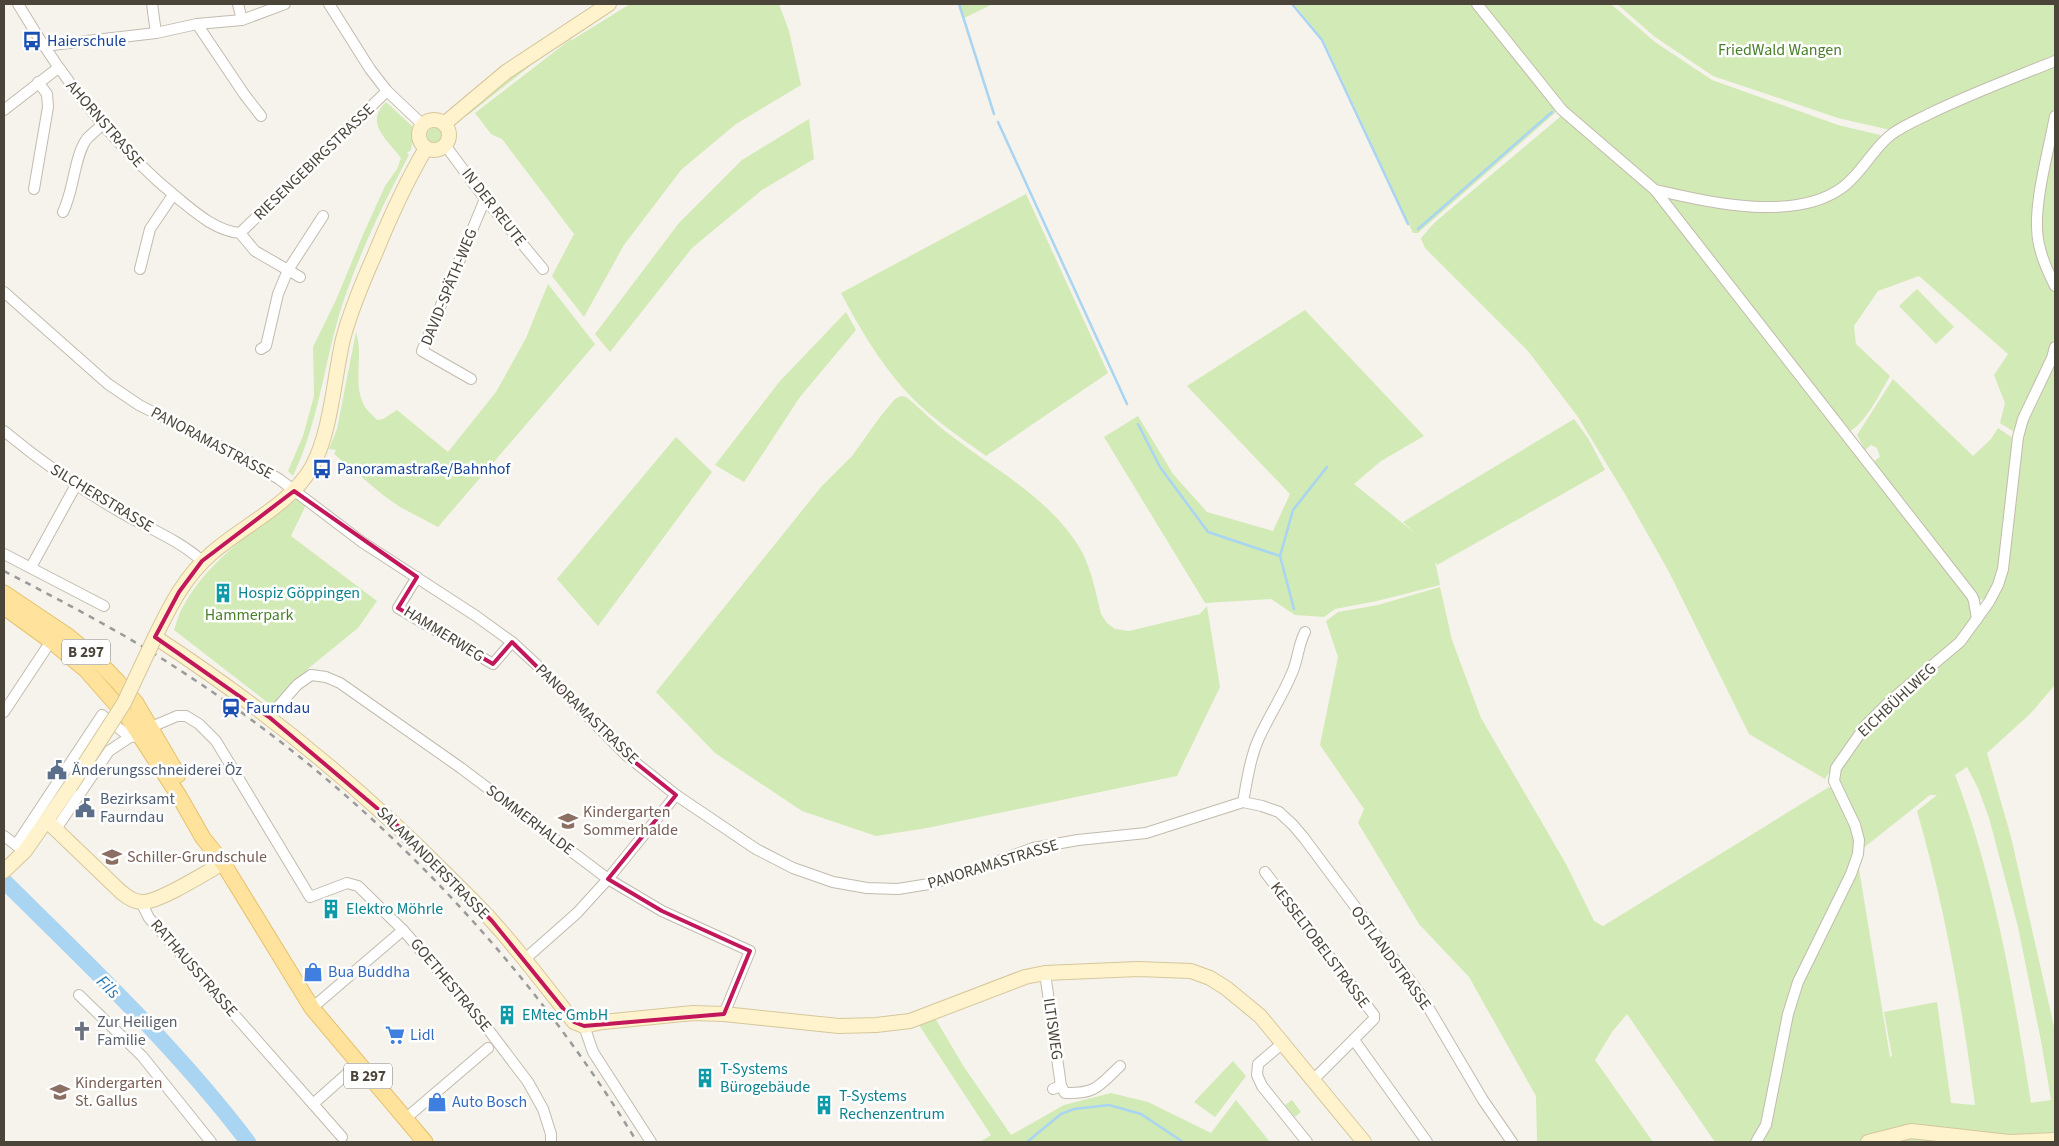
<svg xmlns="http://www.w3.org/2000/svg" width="2059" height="1146" font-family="'Source Sans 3',sans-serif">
<rect width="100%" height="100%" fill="#f6f3ec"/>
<g fill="#d2eab5" fill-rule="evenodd">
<path d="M630,4H779L789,31L801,85L736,124L681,170L624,245L584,317L552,276L574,234L502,139L491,134L475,113L571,39L572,40Z"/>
<path d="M960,4H993L964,18Z"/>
<path d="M1294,4H1473L1556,109L1555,113L1418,233H1413L1324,41Z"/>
<path d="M1482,4H1611L1655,42L1712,80L1838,125L1880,135L1883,139L1850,177L1833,191L1807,199L1750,205L1669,190L1650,182L1563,106Z"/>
<path d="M1617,4H2055V58L1890,130L1838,118L1713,76L1655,37Z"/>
<path d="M531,62L530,66L468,115L467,112L479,100Z"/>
<path d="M2055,65V103L2040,185L2042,265L2055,292V335L2050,353L2016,433L2000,423L2005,403L1994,375L2008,354L1919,276L1878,291L1854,326L1856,344L1890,376C1880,393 1864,427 1846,433L1668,200L1672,194L1708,204L1820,201L1863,172L1895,137L1964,101Z"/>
<path d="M386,102L414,128L411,150L407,153L409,155C382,206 356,260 339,315C323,371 318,423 293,476L288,471L303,436L314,396L313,347L336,300L362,237L385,186L397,169L401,158C387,139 364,124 386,102Z"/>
<path d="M1561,116L1653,193L1962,588L1974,609L1969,627L1844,749L1825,779L1749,734L1669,572L1625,494L1578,417L1528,351L1425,248L1421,238L1434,223Z"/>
<path d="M809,119L814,159L762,190L692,248L610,352L595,334L679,223L742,160Z"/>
<circle cx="435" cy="136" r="8"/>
<path d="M2055,129V280L2042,249L2041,204Z"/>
<path d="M1026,194L1108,373L986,456C957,435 925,414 902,387C878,359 858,326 841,293Z"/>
<path d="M548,284L595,344L438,527L400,507L383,495L334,454L336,450L329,449L337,429L356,332C364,356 352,382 364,405C366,410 373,415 377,420L383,419L397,410L448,452L496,392L526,338Z"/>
<path d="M1917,289L1954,327L1936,344L1899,306Z"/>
<path d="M1305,310L1424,436L1381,461L1354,484L1416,534L1403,522L1574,419L1588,438L1605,470L1437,565L1435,561L1440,585L1377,601L1335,609L1324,617L1295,615L1271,599L1205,603L1104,437L1138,416L1173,474L1207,512L1273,531L1290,494L1187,386Z"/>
<path d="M846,312L856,330L800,397L744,482L715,465L780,381Z"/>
<path d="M2055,366V685L2030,714L1987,753L2011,837L2055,1031V1136L1984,1135L1863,1140L1858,1142H1759L1800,983L1858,863L1890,1057L1892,1056L1884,1012L1937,1002L1951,1103L1975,1105C1962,1005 1945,908 1917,811L1937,795H1930L1861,850L1838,775L1868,726L1928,674L1998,592L2021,441L2026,420L2049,370ZM1967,767L1978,788L1989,818L2018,927L2041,1041L2051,1100L2031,1103C2014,993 1995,880 1955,775Z"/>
<path d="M1893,379L1973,456L1991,439L1998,428L2014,439L1997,580L1986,600L1977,599L1876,469L1874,461L1880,457L1877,448L1871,445L1865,450L1857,435Z"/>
<path d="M901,396L906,397C921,409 934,423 949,434C995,470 1053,500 1082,552C1092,571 1096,594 1101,614L1107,623L1115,629L1129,631L1200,614L1207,606L1220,687L1177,776L927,828L876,836L802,811L715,753L656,692L821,487L852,456L880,417L895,399Z"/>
<path d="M676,437L712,472L598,626L557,579Z"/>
<path d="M298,497L306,505L291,536L377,601L358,628L310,667L272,706L174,630C177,622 179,612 184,605C210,558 257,529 298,497Z"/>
<path d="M1440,587L1452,640L1481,718L1566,864L1594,921L1603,926L1829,787L1836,792L1854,826L1856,852L1796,980L1763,1122L1752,1142H1715L1627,1014L1612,1032L1595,1060L1653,1142H1537L1536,1096L1469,977L1419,924L1358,823L1364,809L1320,745L1338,657L1326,621L1338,612L1378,605Z"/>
<path d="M932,1013L964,1067L1011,1135L1064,1105L1111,1093L1148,1102L1211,1133L1236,1100L1270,1142H980L991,1135L919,1025L900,1023Z"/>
<path d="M1233,1061L1246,1076L1215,1117L1194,1102Z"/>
<path d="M1292,1100L1301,1112L1295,1117L1285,1105Z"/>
<path d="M1918,1138L1952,1142H1888Z"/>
</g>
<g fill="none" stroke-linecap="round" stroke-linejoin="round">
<g stroke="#a9d4f2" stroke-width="2.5">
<path d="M959,4L994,114"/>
<path d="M1292,4L1322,40L1408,224"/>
<path d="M998,122L1127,404"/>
<path d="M1418,229L1552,112"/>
<path d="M1138,424L1160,467L1208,532L1280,556L1294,609"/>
<path d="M1280,556L1293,510L1327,467"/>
<path d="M1027,1142L1061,1114L1074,1109L1109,1105L1141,1114L1183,1142"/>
</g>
<path stroke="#a9d4f2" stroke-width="16" d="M4,881C89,965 176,1047 248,1142"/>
<defs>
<g id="street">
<path d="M18,4C61,77 114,147 180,200C197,214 217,231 240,233L255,251L300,277"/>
<path d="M152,4L156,33"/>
<path d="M238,4L242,20"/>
<path d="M329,4L370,69L387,91L423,125"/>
<path d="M1477,4L1562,110L1655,190L1972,596L1974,601L1977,619"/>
<path d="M197,24L244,94L261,116"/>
<path d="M43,46L156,33L197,24L242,20L285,4"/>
<path d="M4,110L58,68"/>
<path d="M2055,116C2049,149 2036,194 2037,227C2037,248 2046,268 2055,286"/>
<path d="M445,145L485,199L543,269"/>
<path d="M34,189L48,107L47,94L38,82"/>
<path d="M1655,190C1708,202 1795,223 1843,187C1862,173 1874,147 1892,134C1903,126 1917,120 1929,114C1970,94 2013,78 2055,61"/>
<path d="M63,212C74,190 74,158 86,140C91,134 98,129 103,124"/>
<path d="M240,233L387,91"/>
<path d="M140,269L150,229L173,195"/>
<path d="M4,292L108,384L139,405L241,457L279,479L362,542L476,616L512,642L539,667L626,755L676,795L756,849L793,868L833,882L867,888L898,889L929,884L958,876L1033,848L1078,840L1146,833L1243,802L1262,806L1279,812L1293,825L1304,838L1421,995L1483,1100L1512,1142"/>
<path d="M261,349L266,346L278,294L288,270L323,216"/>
<path d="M471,379L422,351L485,199"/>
<path d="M4,431C39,460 77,487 117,510C145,527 178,539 202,561"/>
<path d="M4,554L104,606"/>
<path d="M31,567L76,485"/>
<path d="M417,577L398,608L493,664L512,642"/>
<path d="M4,712L51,641"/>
<path d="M269,717L297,685L311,675L326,677L340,683L461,768L608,879L662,911L750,951L724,1014"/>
<path d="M1243,802C1247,781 1250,758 1259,738C1269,716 1283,695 1292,673C1298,660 1298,645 1305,632"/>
<path d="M56,829L109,751L130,737L141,736L156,725L177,716H186L199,724L216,741L310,897L347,883L358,886L403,930L481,1020L528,1082L543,1109L551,1134V1142"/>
<path d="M4,836L20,848"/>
<path d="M16,845L102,715L130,737"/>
<path d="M1265,872L1374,1015V1019L1313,1080"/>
<path d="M141,902L149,918L313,1104"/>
<path d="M525,959L577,913L608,879L676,795"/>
<path d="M1045,973L1061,1086"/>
<path d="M79,995L142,1056L211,1142"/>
<path d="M312,1008L403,930"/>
<path d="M584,1026L593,1052L651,1142"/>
<path d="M1354,1040L1427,1142"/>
<path d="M1284,1042L1258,1064L1257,1075L1262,1086L1307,1142"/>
<path d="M1053,1089L1061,1086L1065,1093C1096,1094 1099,1086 1120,1066"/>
<path d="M405,1119L488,1048"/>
<path d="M342,1137L313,1104L358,1064"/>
<path d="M1756,1142L1766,1125L1788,1014L1798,982L1851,874L1858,854L1859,840L1855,825L1834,781L1836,768L1866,725L1891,700L1960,642L1989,602L1998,585L2003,569L2018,437L2023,419L2052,358L2055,347"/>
</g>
<g id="secondary">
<circle cx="434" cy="135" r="15"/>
<path d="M444,124L506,72L609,4"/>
<path d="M426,148C406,182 390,217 375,254C363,281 351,309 343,339C334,378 331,432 312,467C290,505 244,525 212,553C185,576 170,606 155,637C261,706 359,786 448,876C463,891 479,906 493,922C522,954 547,988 574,1022L584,1026L603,1022L693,1013L724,1014L839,1026L876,1025L910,1021L1025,977L1045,973L1138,969L1191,971L1210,978L1226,988L1260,1016L1364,1142"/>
<path d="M47,821L121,892C127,897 134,902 142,902C158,903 207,872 223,863"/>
<path d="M4,871L25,851L70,787"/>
<path d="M1868,1142L1911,1131L2009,1142L2055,1140"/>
</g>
<g id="primary">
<path d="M4,593L68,636L96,659L118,682L136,703L178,775"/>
<path d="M4,607L51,641L86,670L129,719L179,796L203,838L223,863L312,1008L425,1142"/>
</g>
</defs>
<use href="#street" stroke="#c2bbae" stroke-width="12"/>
<use href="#secondary" stroke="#d6c79b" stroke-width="16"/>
<use href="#primary" stroke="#e6c16a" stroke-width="17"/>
<use href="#street" stroke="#fff" stroke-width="10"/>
<use href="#secondary" stroke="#fff3cd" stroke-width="14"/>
<use href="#primary" stroke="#ffe39c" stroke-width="15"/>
<path stroke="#9a9a9a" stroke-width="2.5" stroke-dasharray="6 6" stroke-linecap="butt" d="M4,571C63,602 122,632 178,669C365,790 521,952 637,1142"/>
<defs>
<path id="secondary-bridge" d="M70,787L124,703L155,637"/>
</defs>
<use href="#secondary-bridge" stroke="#d6c79b" stroke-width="16" stroke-linecap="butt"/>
<use href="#secondary-bridge" stroke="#fff3cd" stroke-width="14"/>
</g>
<path fill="none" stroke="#c2185b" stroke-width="4" stroke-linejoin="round" d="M294,491L417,577L398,608L493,664L512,642L626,755L676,795L608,879L662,911L750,951L724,1014L584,1026L574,1022L492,921L404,831L269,717L155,637L179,592L202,561Z"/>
<defs>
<symbol id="bus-bare" viewBox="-9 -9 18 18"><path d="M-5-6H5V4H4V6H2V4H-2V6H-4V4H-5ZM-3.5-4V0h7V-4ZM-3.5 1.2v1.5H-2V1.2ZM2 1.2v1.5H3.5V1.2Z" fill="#1a4fb4" stroke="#fff" stroke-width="2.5" paint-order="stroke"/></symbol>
<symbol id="building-bare" viewBox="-9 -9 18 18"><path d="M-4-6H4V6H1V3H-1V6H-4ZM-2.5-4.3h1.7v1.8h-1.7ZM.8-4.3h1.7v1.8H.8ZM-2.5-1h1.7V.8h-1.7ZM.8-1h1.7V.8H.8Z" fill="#0f9aa8" stroke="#fff" stroke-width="2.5" paint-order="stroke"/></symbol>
<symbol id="station-bare" viewBox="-9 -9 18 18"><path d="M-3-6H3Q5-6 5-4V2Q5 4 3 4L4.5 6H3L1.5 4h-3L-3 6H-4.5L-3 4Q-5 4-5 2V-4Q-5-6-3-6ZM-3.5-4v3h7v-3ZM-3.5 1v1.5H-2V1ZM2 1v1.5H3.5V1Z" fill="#1a4fb4" stroke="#fff" stroke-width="2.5" paint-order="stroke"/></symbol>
<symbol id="civic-bare" viewBox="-9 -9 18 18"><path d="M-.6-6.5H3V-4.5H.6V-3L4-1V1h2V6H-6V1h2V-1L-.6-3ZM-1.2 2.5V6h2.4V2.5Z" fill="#5c6f8a" stroke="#fff" stroke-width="2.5" paint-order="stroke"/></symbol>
<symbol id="school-bare" viewBox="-9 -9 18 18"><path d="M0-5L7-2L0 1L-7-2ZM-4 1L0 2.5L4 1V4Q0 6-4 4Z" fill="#8d6e63" stroke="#fff" stroke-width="2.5" paint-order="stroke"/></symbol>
<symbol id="shop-bare" viewBox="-9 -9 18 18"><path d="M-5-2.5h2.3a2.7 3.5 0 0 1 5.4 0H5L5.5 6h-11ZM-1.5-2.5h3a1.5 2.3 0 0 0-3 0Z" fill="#3f7fe0" stroke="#fff" stroke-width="2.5" paint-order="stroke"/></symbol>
<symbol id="church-bare" viewBox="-9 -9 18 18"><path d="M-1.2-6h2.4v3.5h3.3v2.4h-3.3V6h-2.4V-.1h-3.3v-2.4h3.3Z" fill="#6b7280" stroke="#fff" stroke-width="2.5" paint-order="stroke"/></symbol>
<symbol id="supermarket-bare" viewBox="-9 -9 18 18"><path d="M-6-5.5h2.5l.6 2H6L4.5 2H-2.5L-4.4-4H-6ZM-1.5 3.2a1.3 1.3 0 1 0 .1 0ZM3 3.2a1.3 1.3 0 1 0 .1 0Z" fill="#3f7fe0" stroke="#fff" stroke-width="2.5" paint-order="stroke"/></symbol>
</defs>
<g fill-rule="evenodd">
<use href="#bus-bare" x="18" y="27" width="28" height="28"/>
<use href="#bus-bare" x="308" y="455" width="28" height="28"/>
<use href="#building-bare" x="209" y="579" width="28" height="28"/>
<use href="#station-bare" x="217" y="694" width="28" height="28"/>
<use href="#civic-bare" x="43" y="756" width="28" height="28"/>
<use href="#civic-bare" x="71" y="794" width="28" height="28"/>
<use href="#school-bare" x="554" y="807" width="28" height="28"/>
<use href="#school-bare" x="98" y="843" width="28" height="28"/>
<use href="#building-bare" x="317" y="895" width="28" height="28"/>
<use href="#shop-bare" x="299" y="958" width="28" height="28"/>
<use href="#building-bare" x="493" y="1001" width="28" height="28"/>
<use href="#church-bare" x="68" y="1017" width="28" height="28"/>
<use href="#supermarket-bare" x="381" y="1021" width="28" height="28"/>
<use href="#building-bare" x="691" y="1064" width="28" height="28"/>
<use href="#school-bare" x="46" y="1078" width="28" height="28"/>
<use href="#shop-bare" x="423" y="1088" width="28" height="28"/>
<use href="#building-bare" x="810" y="1091" width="28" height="28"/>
</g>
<g text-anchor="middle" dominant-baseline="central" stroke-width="5" stroke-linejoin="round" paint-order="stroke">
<g fill="#fff" stroke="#817c74" stroke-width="1">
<rect x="62" y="639.5" width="48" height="25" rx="4"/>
<rect x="344" y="1063.5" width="48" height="25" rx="4"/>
</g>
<g font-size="15" font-weight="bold" fill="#4b4439">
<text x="86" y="652">B 297</text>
<text x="368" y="1076">B 297</text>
</g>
<g font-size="16" fill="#164399" stroke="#fff" text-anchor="start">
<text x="47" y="41">Haierschule</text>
<text x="337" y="469">Panoramastraße/Bahnhof</text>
<text x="246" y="708">Faurndau</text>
</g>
<g font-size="16" fill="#4a7f2a" stroke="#fff">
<text x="1780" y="50">FriedWald Wangen</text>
<text x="249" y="615">Hammerpark</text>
</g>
<g font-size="16" fill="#4b4439" stroke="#fff">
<text transform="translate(105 124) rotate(49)">AHORNSTRASSE</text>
<text transform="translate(314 162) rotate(-44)">RIESENGEBIRGSTRASSE</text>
<text transform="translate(494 207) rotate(52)">IN DER REUTE</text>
<text transform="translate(449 287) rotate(-68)">DAVID-SPÄTH-WEG</text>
<text transform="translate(212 443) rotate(28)">PANORAMASTRASSE</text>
<text transform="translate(102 498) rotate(31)">SILCHERSTRASSE</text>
<text transform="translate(444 634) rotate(32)">HAMMERWEG</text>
<text transform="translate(1897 700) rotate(-43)">EICHBÜHLWEG</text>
<text transform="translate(587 714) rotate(44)">PANORAMASTRASSE</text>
<text transform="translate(530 820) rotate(37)">SOMMERHALDE</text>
<text transform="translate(433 863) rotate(45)">SALAMANDERSTRASSE</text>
<text transform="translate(993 864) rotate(-17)">PANORAMASTRASSE</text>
<text transform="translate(1320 945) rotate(53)">KESSELTOBELSTRASSE</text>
<text transform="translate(1391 958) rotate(54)">OSTLANDSTRASSE</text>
<text transform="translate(194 968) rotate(49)">RATHAUSSTRASSE</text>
<text transform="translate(451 985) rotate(50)">GOETHESTRASSE</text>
<text transform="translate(1053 1029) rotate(82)">ILTISWEG</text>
</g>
<g font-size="16" fill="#0d838f" stroke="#fff" text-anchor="start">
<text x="238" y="593">Hospiz Göppingen</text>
<text x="346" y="909">Elektro Möhrle</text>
<text x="522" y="1015">EMtec GmbH</text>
<text x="720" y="1069">T-Systems<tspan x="720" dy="18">Bürogebäude</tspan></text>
<text x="839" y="1096">T-Systems<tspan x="839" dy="18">Rechenzentrum</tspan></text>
</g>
<g font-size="16" fill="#4e5e75" stroke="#fff" text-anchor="start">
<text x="72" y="770">Änderungsschneiderei Öz</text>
<text x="100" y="799">Bezirksamt<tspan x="100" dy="18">Faurndau</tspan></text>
</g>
<g font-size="16" fill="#785e54" stroke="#fff" text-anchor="start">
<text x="583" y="812">Kindergarten<tspan x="583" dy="18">Sommerhalde</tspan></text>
<text x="127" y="857">Schiller-Grundschule</text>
<text x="75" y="1083">Kindergarten<tspan x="75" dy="18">St. Gallus</tspan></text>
</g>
<g font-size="16" fill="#366cbe" stroke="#fff" text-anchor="start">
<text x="328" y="972">Bua Buddha</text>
<text x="410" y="1035">Lidl</text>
<text x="452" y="1102">Auto Bosch</text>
</g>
<g font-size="16" fill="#5b616d" stroke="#fff" text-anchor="start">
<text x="97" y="1022">Zur Heiligen<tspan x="97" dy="18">Familie</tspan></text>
</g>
<g font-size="18" font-style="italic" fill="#2e7ab2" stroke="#fff">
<text transform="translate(108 987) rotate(45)">Fils</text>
</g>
</g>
<rect width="2059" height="1146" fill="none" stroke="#4b4439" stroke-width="10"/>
</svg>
